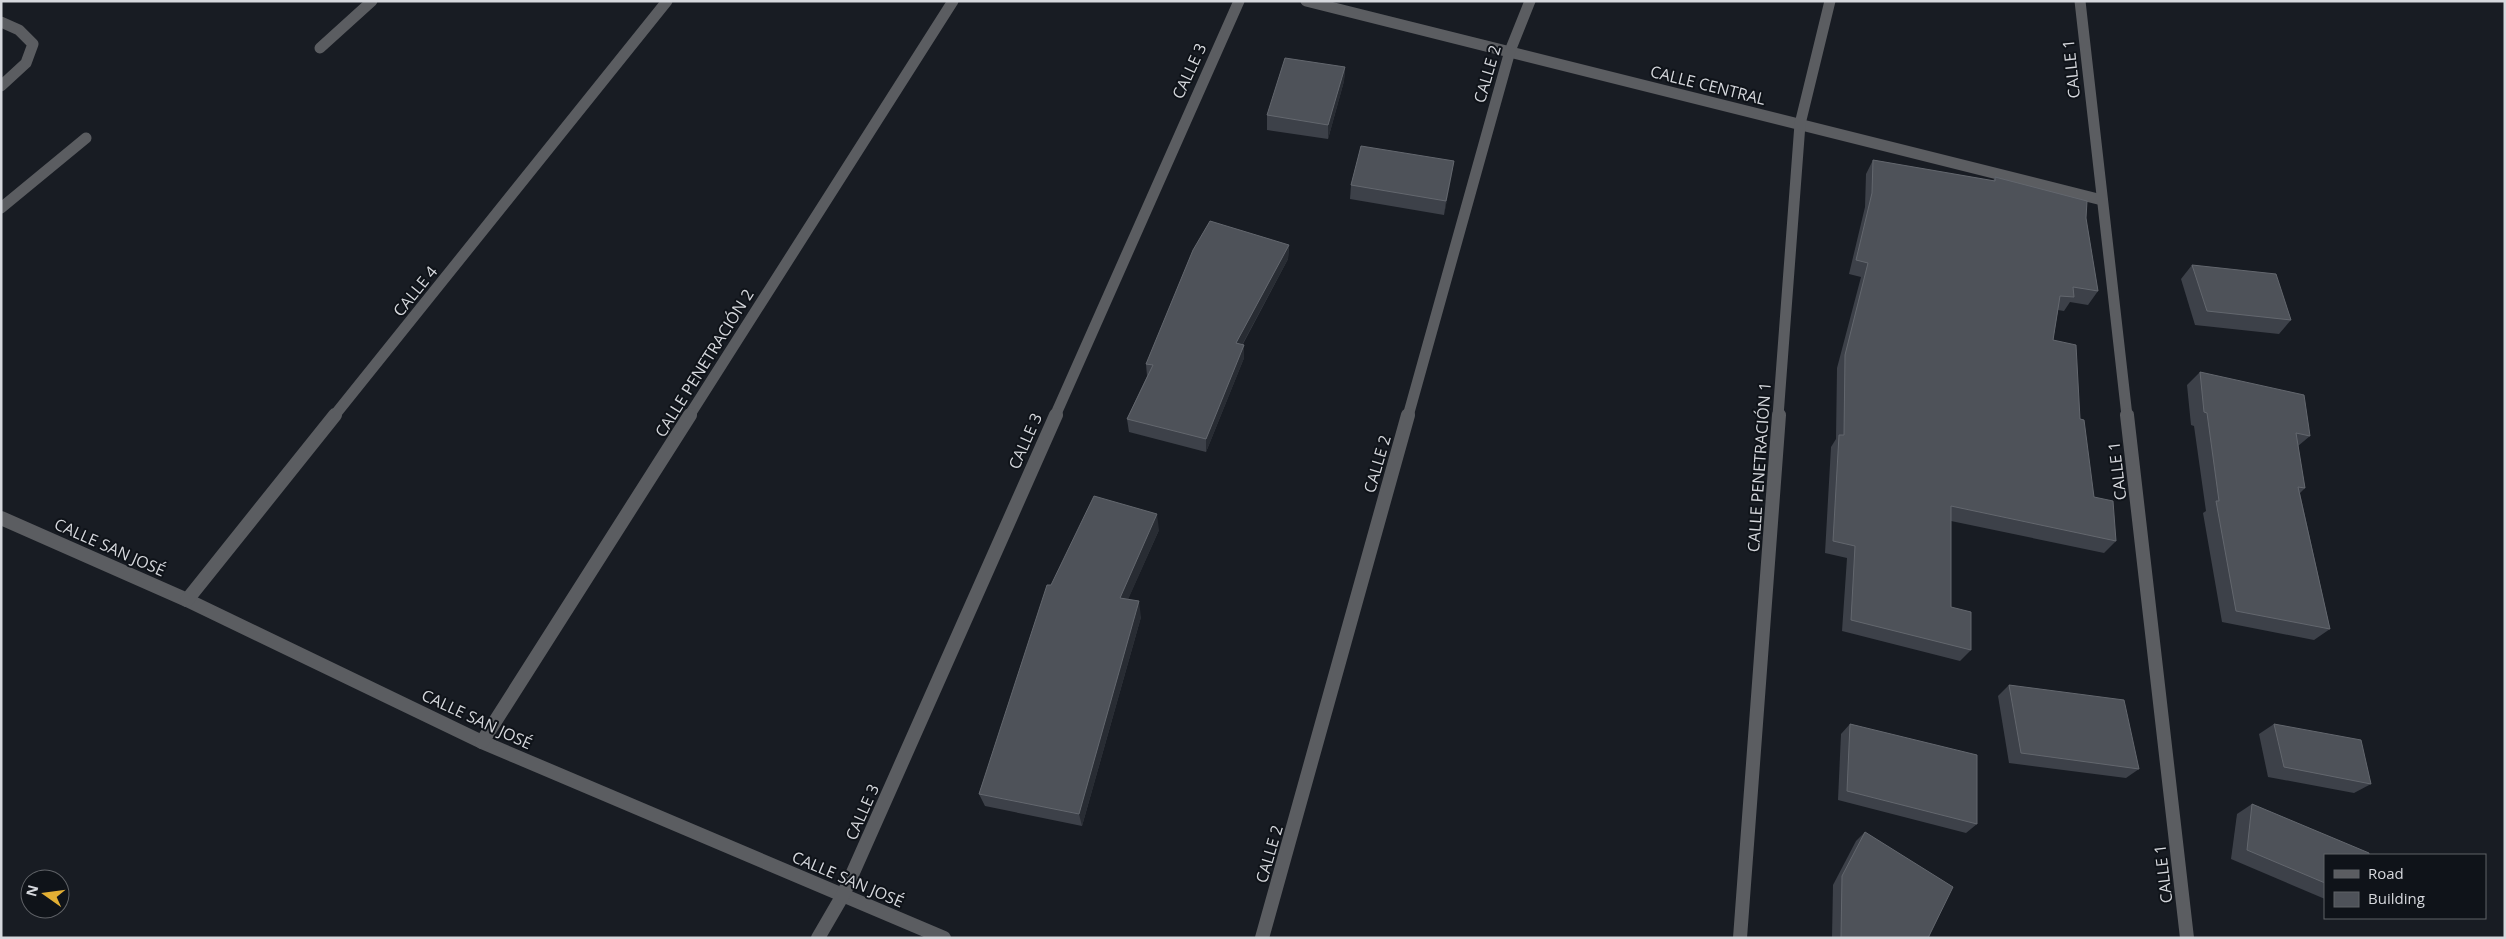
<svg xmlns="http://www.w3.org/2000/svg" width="2506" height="939" font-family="'Open Sans',sans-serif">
<rect width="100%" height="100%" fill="#181c23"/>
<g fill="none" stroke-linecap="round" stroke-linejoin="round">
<g stroke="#5b5d61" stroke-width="11">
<path d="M1306,1L2102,200"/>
<path d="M2080,1L2127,416"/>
<path d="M1,22L19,30L33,44L26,63L1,86"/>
<path d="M320,48L372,1"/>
<path d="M1,208L86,138"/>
<path d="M334,416L667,1"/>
<path d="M689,416L953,1"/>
<path d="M1055,416L1239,1"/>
<path d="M1408,416L1510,51L1530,1"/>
<path d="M1778,416L1800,124L1830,1"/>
</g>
<g stroke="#5b5d61" stroke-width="14">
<path d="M2127,415L2187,938"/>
<path d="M1,518L187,600L482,742L944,938"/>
<path d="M187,600L335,415"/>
<path d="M482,742L690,415"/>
<path d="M818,938L843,895L1056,415"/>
<path d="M1262,938L1408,415"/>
<path d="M1740,938L1779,415"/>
</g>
</g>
<g fill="#3d4149">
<path d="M1345,67L1344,81L1328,139L1267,130V115Z"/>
<path d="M1873,160L1993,181L1995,177L2086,218L2098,291L2088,305L2070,302L2064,311L2058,310L2053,340L2080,419L2094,497L2116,541L2104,553L1951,521V607L1971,650L1960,661L1842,631L1847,558L1825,553L1831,447L1836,439L1837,368L1861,277L1849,274L1865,207L1866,174Z"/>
<path d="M1454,161L1444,215L1350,199L1351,185Z"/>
<path d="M1289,245L1288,259L1243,344L1244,345V358L1206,452L1129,432L1127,419L1147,376L1146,364Z"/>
<path d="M2192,265L2291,320L2279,334L2195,325L2181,279Z"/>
<path d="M2200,372L2310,436L2298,446L2305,488L2300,493L2330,629L2314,640L2222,622L2203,513L2206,511L2194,426L2191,425L2187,385Z"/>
<path d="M1159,530L1128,599L1141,617L1082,826L985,806L979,794L1051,585Z"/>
<path d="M2009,685L2139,769L2126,778L2009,763L1998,696Z"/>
<path d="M1850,724L1977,824L1966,833L1838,800L1841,734Z"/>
<path d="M2274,724L2371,784L2354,793L2268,777L2259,734Z"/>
<path d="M2252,804L2325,855V899L2231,859L2237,814Z"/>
<path d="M1865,832L1928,938H1832L1833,885L1856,841Z"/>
</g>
<g fill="#282c33">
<path d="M1345,67L1344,81L1328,139V125Z"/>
<path d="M1454,161L1452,175L1444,215L1446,201Z"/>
<path d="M1289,245L1288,259L1236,356V343Z"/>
<path d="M1244,345V358L1206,452V439Z"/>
<path d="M1157,514L1159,530L1122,613L1120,598Z"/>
<path d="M1139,601L1141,617L1082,826L1079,814Z"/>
</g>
<g fill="#4e5259" stroke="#63676e">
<path d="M1285,58L1345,67L1328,125L1267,115Z"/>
<path d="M1361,146L1454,161L1446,201L1351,185Z"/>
<path d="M1873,160L1995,181V177L2087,201L2086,218L2098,291L2073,287L2074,297L2060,296L2053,340L2076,345L2080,419L2084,420L2094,497L2113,501L2116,541L1951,506V607L1971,612V650L1851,620L1855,546L1833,541L1839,435H1844L1845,355L1868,263L1856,260L1872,193Z"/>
<path d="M1210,221L1289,245L1236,343L1244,345L1206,439L1127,419L1153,365L1146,364L1193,250Z"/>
<path d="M2192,265L2276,274L2291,320L2207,311Z"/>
<path d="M2200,372L2304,395L2310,436L2296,433L2305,488L2298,487L2330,629L2236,611L2216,501H2219L2207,413L2204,412Z"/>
<path d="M1094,496L1157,514L1120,598L1139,601L1079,814L979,794L1047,585H1051Z"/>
<path d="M2009,685L2124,700L2139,769L2021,753Z"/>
<path d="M1850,724L1977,755V824L1847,791Z"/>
<path d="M2274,724L2361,740L2371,784L2284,767Z"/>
<path d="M2252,804L2369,853V855H2325V883L2247,850Z"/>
<path d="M1865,832L1953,887L1928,938H1841L1842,876Z"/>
</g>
<g text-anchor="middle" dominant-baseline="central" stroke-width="4" stroke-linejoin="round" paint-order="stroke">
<g font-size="16" fill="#d6d8dd" stroke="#0f1319">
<text transform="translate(2071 69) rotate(-96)">CALLE 1</text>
<text transform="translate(1189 71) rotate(-65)">CALLE 3</text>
<text transform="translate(1487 74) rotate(-74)">CALLE 2</text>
<text transform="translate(1708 85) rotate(14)">CALLE CENTRAL</text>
<text transform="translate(415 291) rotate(-51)">CALLE 4</text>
<text transform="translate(704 363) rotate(-58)">CALLE PENETRACIÓN 2</text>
<text transform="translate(1025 441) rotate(-66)">CALLE 3</text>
<text transform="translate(1377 464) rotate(-74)">CALLE 2</text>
<text transform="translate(1759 467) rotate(-86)">CALLE PENETRACIÓN 1</text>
<text transform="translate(2117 471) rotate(-97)">CALLE 1</text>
<text transform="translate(110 547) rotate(24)">CALLE SAN JOSÉ</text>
<text transform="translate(477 719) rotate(25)">CALLE SAN JOSÉ</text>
<text transform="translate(862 812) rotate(-66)">CALLE 3</text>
<text transform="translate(1269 854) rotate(-74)">CALLE 2</text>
<text transform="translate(2163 874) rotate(-97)">CALLE 1</text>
<text transform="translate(848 879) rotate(23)">CALLE SAN JOSÉ</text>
</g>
</g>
<rect width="2506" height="939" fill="none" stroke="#d6d8dd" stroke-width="5"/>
<rect x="2324" y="854" width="162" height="65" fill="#0f1319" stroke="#5f6267"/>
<rect x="2334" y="870" width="25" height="8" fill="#5b5d61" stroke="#5f6267"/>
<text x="2368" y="879" font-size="15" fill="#d6d8dd">Road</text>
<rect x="2334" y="892" width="25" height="15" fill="#4e5259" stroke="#5f6267"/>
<text x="2368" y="904" font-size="15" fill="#d6d8dd">Building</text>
<g transform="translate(45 894) rotate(284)"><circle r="24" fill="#0f1319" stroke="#5f6267"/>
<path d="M0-4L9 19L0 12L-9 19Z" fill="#e2af34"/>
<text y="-8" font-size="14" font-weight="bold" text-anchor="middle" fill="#d6d8dd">N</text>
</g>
</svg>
